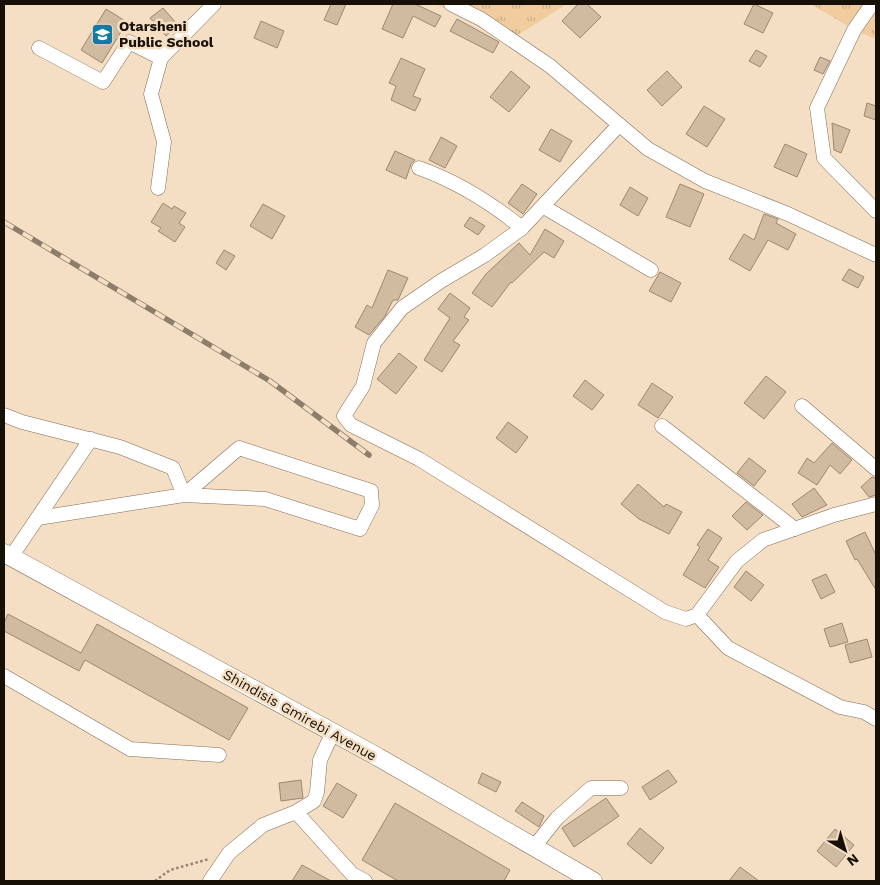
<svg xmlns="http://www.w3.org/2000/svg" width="880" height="885" font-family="'Work Sans',sans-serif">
<defs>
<pattern id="grass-tufts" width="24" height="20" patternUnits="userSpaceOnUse" patternTransform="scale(1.25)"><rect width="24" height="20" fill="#f1cc9e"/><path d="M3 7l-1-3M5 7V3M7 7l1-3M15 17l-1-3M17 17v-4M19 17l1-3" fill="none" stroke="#ceae87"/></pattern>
</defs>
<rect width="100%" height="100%" fill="#f5dfc4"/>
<g fill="url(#grass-tufts)">
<path d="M436,4H567L507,42Z"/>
<path d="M811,4H876V39L854,30Z"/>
</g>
<g fill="#d0bba0" stroke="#9d886f">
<path d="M331,4H346L337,25L324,20Z"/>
<path d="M393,4H415L441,16L435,27L413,16L403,38L382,29Z"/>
<path d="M578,4H587L601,17L580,38L562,21Z"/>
<path d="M754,4L773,13L763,33L744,24Z"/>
<path d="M163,8L178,25L166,36L150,18Z"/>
<path d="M106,9L127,22L102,63L81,50Z"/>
<path d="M457,19L499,42L493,53L450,31Z"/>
<path d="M261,21L284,31L277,48L254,38Z"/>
<path d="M756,50L767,56L760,67L749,61Z"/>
<path d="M820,57L830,61L823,74L814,70Z"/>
<path d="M401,58L425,69L413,96L421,99L415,111L391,100L396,86L389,83Z"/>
<path d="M511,71L530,87L509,112L490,97Z"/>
<path d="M667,71L682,87L662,106L647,90Z"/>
<path d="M867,103L876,106V120L864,116Z"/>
<path d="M704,106L725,119L707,147L686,134Z"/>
<path d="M832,123L850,130L841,153L834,150Z"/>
<path d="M551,129L572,141L560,162L539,150Z"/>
<path d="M441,137L457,146L445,168L429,160Z"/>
<path d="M785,144L807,154L797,177L774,167Z"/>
<path d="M395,151L415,160L411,164L406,179L386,170Z"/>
<path d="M522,184L537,194L523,214L508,203Z"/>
<path d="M680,184L704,194L690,227L666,217Z"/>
<path d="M630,187L648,198L638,216L620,205Z"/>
<path d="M163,203L172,209L174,206L186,213L179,223L185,227L175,242L158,231L161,228L151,222Z"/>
<path d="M263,204L285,216L272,239L250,226Z"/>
<path d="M764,214L778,219L776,223L796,234L788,250L768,240L750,271L729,259L744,234L754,240Z"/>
<path d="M470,217L485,226L478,235L464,226Z"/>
<path d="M545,229L564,241L554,258L544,252L512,283L511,282L492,307L472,293L486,274L519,243L530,255Z"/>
<path d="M224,250L235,256L226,270L216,263Z"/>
<path d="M849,269L864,277L858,288L842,280Z"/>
<path d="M388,270L408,278L398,300H393L385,316L369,335L355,327L367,305L372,308Z"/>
<path d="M660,272L681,283L671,302L649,291Z"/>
<path d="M450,293L470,308L464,317L469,320L453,341L460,345L442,372L424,360L450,318L438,309Z"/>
<path d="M399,353L417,367L396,394L377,379Z"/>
<path d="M766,376L786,392L764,419L744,403Z"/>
<path d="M585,380L604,395L592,410L573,396Z"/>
<path d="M652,383L673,397L658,418L638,405Z"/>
<path d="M508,422L528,437L516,453L496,438Z"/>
<path d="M832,443L852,460L840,474L830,465L817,485L798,473L807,458L814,463Z"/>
<path d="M749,458L766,471L754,486L737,473Z"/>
<path d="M872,477L876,478V495L869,497L861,487Z"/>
<path d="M638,484L664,507L666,504L682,512L669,534L639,519L621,504Z"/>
<path d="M814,488L827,505L802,517L792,504Z"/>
<path d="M746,502L763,515L747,530L732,516Z"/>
<path d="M708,529L722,538L708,560L719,567L705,588L683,575L700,547L697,545Z"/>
<path d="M865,532L876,555V590L857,559L855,560L846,541Z"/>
<path d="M746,571L764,585L751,601L734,587Z"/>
<path d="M826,574L835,592L821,599L812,580Z"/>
<path d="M8,614L81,653L97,624L248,708L229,740L85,660L79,671L4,631V623Z"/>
<path d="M842,623L848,642L830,647L824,629Z"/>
<path d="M867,639L872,657L850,663L845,645Z"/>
<path d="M668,770L677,782L650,800L642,787Z"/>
<path d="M482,773L501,782L496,792L478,783Z"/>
<path d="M301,780L303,798L281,801L279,783Z"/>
<path d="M337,783L357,795L343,818L323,806Z"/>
<path d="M606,798L619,816L574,847L562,828Z"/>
<path d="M522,802L544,816L539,827L515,811Z"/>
<path d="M395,803L510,870L504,881H398L362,860Z"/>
<path d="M640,828L664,848L651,864L627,844Z"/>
<path d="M835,829L854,845L836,867L817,851Z"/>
<path d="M302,865L331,881H292Z"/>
<path d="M740,867L759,881H729Z"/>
</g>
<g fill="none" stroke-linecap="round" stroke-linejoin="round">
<defs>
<g id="minor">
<path d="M451,4L481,19L550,66L648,149L705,181L788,214L876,255"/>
<path d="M872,4L854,30L817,108L824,158L876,211"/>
<path d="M39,48L103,82L129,42L161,58L214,4"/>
<path d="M619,125L522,228L485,255L441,281L402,308L374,343L363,386L344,416L351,425L419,459L665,612L686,619L697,615L737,561L763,540L834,515L876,504"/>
<path d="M419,168C458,182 490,202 522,228"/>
<path d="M158,188L164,142L151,94L161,58"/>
<path d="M544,207L651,270"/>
<path d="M802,406L876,469"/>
<path d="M4,415L22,422L120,447L173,468L184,495L239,448L371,491L372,505L360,529L265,499L184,495L38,518"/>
<path d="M662,426L795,529"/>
<path d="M11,557L91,439"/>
<path d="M697,615L728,648L840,707L864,712L876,719"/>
<path d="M4,676L130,749L219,755"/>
<path d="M296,812L352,874L365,881"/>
<path d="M534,847L557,818L591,788H621"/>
<path d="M210,881L229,853L263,825L296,812L314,801L317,792L320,760L333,732"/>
</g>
<path id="major" d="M4,553L378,757L593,881"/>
</defs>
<use href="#minor" stroke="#826e56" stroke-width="15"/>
<use href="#major" stroke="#826e56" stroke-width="19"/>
<path stroke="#92826f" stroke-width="2.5" stroke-dasharray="2.5 2.5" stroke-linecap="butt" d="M155,881L170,870L209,859"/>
<use href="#minor" stroke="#fff" stroke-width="14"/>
<use href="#major" stroke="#fff" stroke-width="18"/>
<defs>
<path id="rail" d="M4,222L270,381L369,455"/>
</defs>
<use href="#rail" stroke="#8d7e6c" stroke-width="5.5"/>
<use href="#rail" stroke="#f5dfc4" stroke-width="4" stroke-dasharray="11" stroke-linecap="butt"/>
</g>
<defs>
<symbol id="school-square" viewBox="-11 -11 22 22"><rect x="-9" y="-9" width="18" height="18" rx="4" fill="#117ba5" stroke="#f5dfc4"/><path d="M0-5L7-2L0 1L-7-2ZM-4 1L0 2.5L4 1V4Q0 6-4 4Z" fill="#fff"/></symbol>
</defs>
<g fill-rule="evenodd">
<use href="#school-square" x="90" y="22" width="25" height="25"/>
</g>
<g text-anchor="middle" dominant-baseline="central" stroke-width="5" stroke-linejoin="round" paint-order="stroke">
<g font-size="14" font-weight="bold" fill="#171007" stroke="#f5dfc4" text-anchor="start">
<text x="119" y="26">Otarsheni<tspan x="119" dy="16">Public School</tspan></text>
</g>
<g font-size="14" fill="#171007" stroke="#f5dfc4">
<text transform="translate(300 715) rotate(29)">Shindisis Gmirebi Avenue</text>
</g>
</g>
<rect width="880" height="885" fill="none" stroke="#171007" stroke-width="10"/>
<g transform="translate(845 850) rotate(142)" stroke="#f5dfc4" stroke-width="4" paint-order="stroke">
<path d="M0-4L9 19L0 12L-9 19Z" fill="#171007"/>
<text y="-8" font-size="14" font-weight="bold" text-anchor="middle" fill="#171007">N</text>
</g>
</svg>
